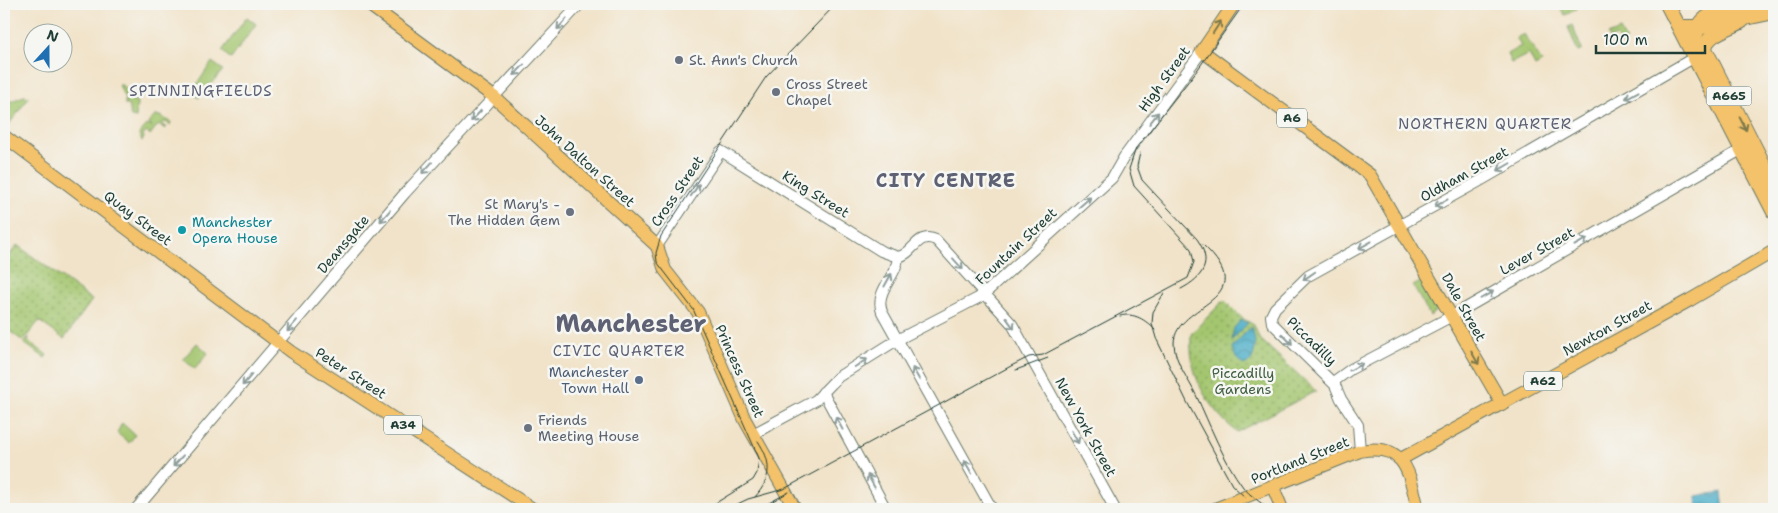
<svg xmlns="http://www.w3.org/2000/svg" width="1778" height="513" font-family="'Shantell Sans',sans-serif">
<defs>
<pattern id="park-dots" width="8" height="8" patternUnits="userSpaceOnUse" patternTransform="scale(1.25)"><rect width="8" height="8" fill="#a4c66f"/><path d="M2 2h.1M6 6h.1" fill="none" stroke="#85a25c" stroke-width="1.8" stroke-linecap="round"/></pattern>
<pattern id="water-waves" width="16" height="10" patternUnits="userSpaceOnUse" patternTransform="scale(1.25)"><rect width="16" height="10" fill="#47acc7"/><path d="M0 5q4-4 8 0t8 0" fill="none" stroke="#3b8da2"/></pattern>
</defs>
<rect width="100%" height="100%" fill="#f6f6f2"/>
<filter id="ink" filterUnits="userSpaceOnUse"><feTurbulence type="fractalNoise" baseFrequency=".02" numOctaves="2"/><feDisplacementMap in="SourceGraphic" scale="10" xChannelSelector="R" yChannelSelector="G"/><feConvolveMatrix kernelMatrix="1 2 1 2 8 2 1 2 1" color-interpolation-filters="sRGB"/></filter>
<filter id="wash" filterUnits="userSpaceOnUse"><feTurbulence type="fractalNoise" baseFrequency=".0096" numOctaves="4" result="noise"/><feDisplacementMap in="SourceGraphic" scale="20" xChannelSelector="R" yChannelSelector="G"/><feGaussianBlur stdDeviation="1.12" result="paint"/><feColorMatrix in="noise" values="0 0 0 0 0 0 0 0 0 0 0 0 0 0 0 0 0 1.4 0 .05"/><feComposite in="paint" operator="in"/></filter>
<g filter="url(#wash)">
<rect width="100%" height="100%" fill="#f1e3c9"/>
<g fill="#a4c66f" stroke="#628252">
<path d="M1563,4H1574L1577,9L1565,15L1559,6Z"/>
<path d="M247,17L256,24L231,59L222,51Z"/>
<path d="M1572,25L1582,50L1578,52L1568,27Z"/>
<path d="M1620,30L1626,41L1621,45L1616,36L1610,39L1608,35Z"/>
<path d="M1524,34L1542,62L1535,66L1529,54L1511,63L1507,54L1521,46L1516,38Z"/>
<path d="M212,62L223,70L199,98L191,93Z"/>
<path d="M119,85H122L137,100L133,98L130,99L137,102L136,118L131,117L128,105H125V99Z"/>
<path d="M24,96L29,97L7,127L4,124V104Z"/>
<path d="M155,116H160L171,122L170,125L166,122L162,123L164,127H167L165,129L160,125L156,127L150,135L147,132L143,135L144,138L142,141L139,134L147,125L152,126L148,123Z"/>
<path d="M1422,281L1438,309L1430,316L1413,286Z"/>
<path d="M29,337L28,341L47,355L45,358L24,343Z"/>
<path d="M197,343L208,353L195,369L183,359Z"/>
<path d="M122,423L135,435L129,443L117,433Z"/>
</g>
<g fill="url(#park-dots)" stroke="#628252">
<path d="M17,245L92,300L64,339L39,321L23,341L4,327V263Z"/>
<path d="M1224,300L1242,318L1254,325L1259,338L1316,391L1237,432C1206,407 1188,374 1191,334Z"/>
</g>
<g fill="url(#water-waves)" stroke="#33747e">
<path d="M1241,320L1248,323L1232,340L1234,328Z"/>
<path d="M1251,327C1256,339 1257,351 1250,362L1243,365L1236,358L1232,347Z"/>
<path d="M1722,492L1724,509H1698L1696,496Z"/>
</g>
</g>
<g filter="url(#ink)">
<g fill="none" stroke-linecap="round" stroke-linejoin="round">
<defs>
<g id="tertiary">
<path d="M657,246L721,151L881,251L898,257"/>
<path d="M898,257C914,254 917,231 936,240L1012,324L1115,509"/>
<path d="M898,257C897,277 874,291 882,312L992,509"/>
<path d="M1333,382L1351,369L1452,316L1746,147"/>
<path d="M823,392L886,509"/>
<path d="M753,434L816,400L838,377L897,340L982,296L1112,178L1124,157L1202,51"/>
<path d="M1360,451L1358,425L1341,399L1335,385L1272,323L1271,316L1275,308L1308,276L1478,182L1695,57"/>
<path d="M136,509L405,193L580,4"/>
</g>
<g id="primary">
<path d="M368,4L494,97L657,246L665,270L698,312L745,420L795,509"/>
<path d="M1234,4L1202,51L1370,175L1502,404"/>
<path d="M4,136L291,352L533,509"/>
<path d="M1401,459L1690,300L1774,251"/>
<path d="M1273,487L1282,509"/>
<path d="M1215,509L1360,451C1406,442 1409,473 1418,509"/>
</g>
<g id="trunk">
<path d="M1667,4L1774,212"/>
<path d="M1742,21C1730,29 1706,33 1705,49L1774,185"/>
<path d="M1680,27H1703L1774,12"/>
<path d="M1695,56C1691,11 1717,12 1752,4"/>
</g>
</defs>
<use href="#tertiary" stroke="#687768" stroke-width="12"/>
<use href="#primary" stroke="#687768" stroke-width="14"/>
<use href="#trunk" stroke="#687768" stroke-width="16"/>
<use href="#tertiary" stroke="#fff" stroke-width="10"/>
<use href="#primary" stroke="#f3c26a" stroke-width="12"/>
<use href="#trunk" stroke="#f3c26a" stroke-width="14"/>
<g stroke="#1f3d34" stroke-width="1">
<path d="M1140,153L1137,166L1142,180L1197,239C1213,262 1204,277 1181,289"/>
<path d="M1203,245C1264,302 1175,302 1174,343C1174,361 1189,380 1196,395C1210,425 1223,460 1243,487C1250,496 1260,501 1268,509"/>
<path d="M1164,293L1153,312L1152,324L1156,338L1187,402L1232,485L1245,497"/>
<path d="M1120,316C1134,312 1146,320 1155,330"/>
<path d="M1016,370L1048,358"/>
<path d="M755,497C772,478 772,462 758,441"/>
<path d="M706,509L753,480L757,473L759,458L693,309L657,262L656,253L661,236L766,77L836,4"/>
<path d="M727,509L748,499L784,489L1011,366L1029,357L1043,355L1188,278L1194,262L1191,249L1134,186L1129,169L1136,148L1198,69L1244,4"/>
<path d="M758,509L789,492"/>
</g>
</g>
<defs><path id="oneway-shaft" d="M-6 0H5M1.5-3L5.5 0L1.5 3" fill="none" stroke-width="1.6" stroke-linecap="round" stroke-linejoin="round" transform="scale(1.25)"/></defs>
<g stroke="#8f9e9a">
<use href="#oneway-shaft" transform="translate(562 24) rotate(132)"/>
<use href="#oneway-shaft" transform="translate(519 70) rotate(133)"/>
<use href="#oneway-shaft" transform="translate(1632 95) rotate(151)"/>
<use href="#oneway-shaft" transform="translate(476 116) rotate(133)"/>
<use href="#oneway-shaft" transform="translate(1154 118) rotate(-52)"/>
<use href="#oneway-shaft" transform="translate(1504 167) rotate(150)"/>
<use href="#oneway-shaft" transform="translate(427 168) rotate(132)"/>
<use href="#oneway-shaft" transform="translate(695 190) rotate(-56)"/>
<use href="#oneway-shaft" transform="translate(1085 202) rotate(-41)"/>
<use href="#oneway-shaft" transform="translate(1441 203) rotate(151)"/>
<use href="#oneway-shaft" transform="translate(385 216) rotate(131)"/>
<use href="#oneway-shaft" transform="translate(1581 242) rotate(-29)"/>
<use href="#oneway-shaft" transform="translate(1365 245) rotate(151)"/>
<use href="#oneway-shaft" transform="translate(958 264) rotate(48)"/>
<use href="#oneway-shaft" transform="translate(1309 276) rotate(145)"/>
<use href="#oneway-shaft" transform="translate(888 280) rotate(-61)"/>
<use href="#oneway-shaft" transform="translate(1487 295) rotate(-30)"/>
<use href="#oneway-shaft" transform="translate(1010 323) rotate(54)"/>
<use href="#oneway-shaft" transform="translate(292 326) rotate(131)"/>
<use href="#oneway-shaft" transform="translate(1287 339) rotate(45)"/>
<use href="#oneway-shaft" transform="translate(861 363) rotate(-32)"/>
<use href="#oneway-shaft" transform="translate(1356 367) rotate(-28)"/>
<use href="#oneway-shaft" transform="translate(916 374) rotate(-120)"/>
<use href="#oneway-shaft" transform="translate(247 380) rotate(130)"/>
<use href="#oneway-shaft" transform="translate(839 423) rotate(-118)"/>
<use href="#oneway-shaft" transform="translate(1075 437) rotate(61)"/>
<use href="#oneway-shaft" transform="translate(178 461) rotate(131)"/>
<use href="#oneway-shaft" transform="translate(968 467) rotate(-120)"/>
<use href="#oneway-shaft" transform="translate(871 481) rotate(-119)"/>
</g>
<g stroke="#7e794c">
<use href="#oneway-shaft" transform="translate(1217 27) rotate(-57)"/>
<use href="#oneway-shaft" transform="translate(1743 124) rotate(63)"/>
<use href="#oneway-shaft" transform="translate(1475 358) rotate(60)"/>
</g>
</g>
<g fill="#6b7280" stroke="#f6f6f2" stroke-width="2">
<circle cx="679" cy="60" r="5"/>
<circle cx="776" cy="92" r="5"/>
<circle cx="570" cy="212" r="5"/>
<circle cx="528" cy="428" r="5"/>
</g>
<circle fill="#0f9aa8" stroke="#f6f6f2" stroke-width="2" cx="182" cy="230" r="5"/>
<circle fill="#5c6f8a" stroke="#f6f6f2" stroke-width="2" cx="639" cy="380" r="5"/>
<g text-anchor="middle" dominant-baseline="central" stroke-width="5" stroke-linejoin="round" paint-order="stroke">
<g fill="#f6f6f2" stroke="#60746d" stroke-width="1">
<rect x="1706.5" y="86.5" width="45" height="19" rx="4"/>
<rect x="1277" y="108.5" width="30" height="19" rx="4"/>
<rect x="1524" y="371.5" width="38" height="19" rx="4"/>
<rect x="384" y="415.5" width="38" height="19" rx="4"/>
</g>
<g font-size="12" font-weight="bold" fill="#1f3d34">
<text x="1729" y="96">A665</text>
<text x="1292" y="118">A6</text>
<text x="1543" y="381">A62</text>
<text x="403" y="425">A34</text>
</g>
<g font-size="14" fill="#5b616d" stroke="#f6f6f2" text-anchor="start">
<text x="689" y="60">St. Ann's Church</text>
<text x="786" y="84">Cross Street<tspan x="786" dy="16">Chapel</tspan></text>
<text x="560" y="204" text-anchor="end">St Mary's -<tspan x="560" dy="16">The Hidden Gem</tspan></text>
<text x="538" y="420">Friends<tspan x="538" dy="16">Meeting House</tspan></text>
</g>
<g font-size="14" fill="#1f3d34" stroke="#f6f6f2">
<text transform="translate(1164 79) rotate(-54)">High Street</text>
<text transform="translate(585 161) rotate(42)">John Dalton Street</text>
<text transform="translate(1464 174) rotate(-29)">Oldham Street</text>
<text transform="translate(677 191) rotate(-56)">Cross Street</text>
<text transform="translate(816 194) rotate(32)">King Street</text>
<text transform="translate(138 218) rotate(37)">Quay Street</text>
<text transform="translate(343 244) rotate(-50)">Deansgate</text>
<text transform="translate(1016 246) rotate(-43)">Fountain Street</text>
<text transform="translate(1537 251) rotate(-29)">Lever Street</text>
<text transform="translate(1464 307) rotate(61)">Dale Street</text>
<text transform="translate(1607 328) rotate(-29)">Newton Street</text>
<text transform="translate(1312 341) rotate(44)">Piccadilly</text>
<text transform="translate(740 371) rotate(66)">Princess Street</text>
<text transform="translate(351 373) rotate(33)">Peter Street</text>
<text transform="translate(1086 427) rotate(61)">New York Street</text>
<text transform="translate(1300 460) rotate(-22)">Portland Street</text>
</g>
<g font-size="14" fill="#0d838f" stroke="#f6f6f2" text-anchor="start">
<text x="192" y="222">Manchester<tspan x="192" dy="16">Opera House</tspan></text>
</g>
<g font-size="14" fill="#4e5e75" stroke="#f6f6f2" text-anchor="end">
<text x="629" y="372">Manchester<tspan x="629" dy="16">Town Hall</tspan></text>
</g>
<g font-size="14" fill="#405f43" stroke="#f6f6f2">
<text x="1243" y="373">Piccadilly<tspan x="1243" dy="16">Gardens</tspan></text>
</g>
<g font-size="15" letter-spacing="1" fill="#5e6174" stroke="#f6f6f2">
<text x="201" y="91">SPINNINGFIELDS</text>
<text x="1485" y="124">NORTHERN QUARTER</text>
<text x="619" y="351">CIVIC QUARTER</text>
</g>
<g font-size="19" font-weight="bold" letter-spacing="1" fill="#5e6174" stroke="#f6f6f2">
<text x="946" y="180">CITY CENTRE</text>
</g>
<g font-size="24" font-weight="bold" fill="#5e6174" stroke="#f6f6f2">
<text x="631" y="324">Manchester</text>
</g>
</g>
<rect width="1778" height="513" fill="none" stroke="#f6f6f2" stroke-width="20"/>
<g transform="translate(48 48) rotate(21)"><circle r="24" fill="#f6f6f2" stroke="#a0aca6"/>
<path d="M0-4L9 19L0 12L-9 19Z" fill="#1f6fb2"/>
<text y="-8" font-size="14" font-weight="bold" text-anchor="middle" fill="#1f3d34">N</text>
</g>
<path d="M1596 45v8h109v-8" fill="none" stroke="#1f3d34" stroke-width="2.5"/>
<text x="1603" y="45" font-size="15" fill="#1f3d34" stroke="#f6f6f2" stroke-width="4" paint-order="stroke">100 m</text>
</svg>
